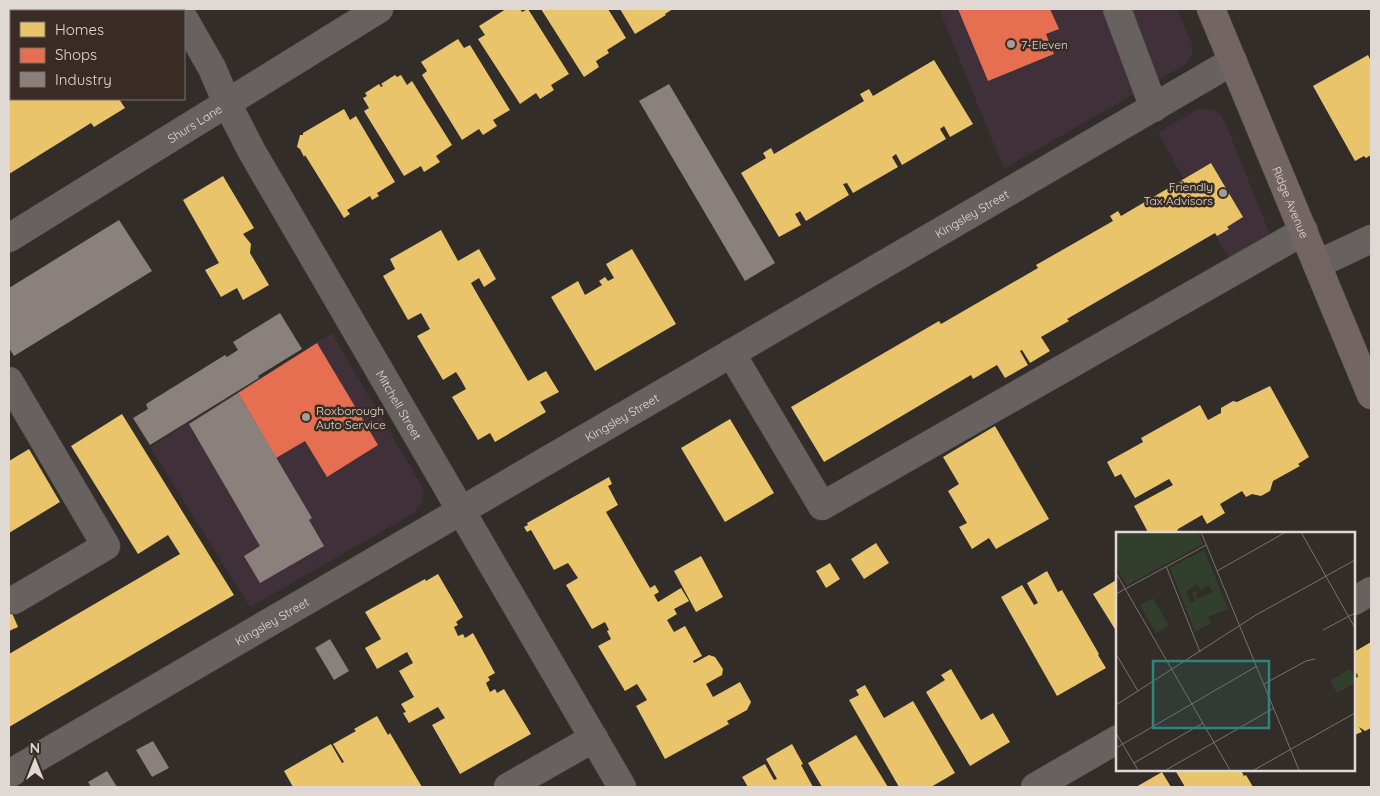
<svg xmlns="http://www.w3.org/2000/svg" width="1380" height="796" font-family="Quicksand,sans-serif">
<rect width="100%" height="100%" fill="#332d29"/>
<g fill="#3f303a">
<path d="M939,9H1177L1192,43V50L1191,57L1187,63L1179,68L1004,169Z"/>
<path d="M1198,109H1207L1213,110L1220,114L1225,122L1279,257L1240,278L1158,133Z"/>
<path d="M332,333L423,488L424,495L422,503L412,514L250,607L150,447Z"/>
</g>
<g fill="#e9c46a">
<path d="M81,9H121L123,11H82Z"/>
<path d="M506,9H520L522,12L528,9L569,74L551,85L554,90L540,99L536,93L520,104L478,39L485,35L479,26Z"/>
<path d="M541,9H608L626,38L607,50L609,53L596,61L599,67L584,77Z"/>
<path d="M620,9H673L665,14L666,15L635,34Z"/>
<path d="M458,39L464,48L470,45L510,110L493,120L497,126L483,135L479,129L462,140L422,75L427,71L421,62Z"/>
<path d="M9,48L11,52V99H119L125,108L94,127L91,123L9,174Z"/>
<path d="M1368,55L1371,61V155L1366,158L1364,156L1355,161L1313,86Z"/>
<path d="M934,60L973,124L950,137L944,126L940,129L946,139L902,165L896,154L892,157L898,167L853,193L847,183L843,184L849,195L806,221L800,211L799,212L795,214L801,225L779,237L741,173L766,158L763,153L771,148L774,154L864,101L860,94L869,89L873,96Z"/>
<path d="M395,75L397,77L401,75L407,85L412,81L452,145L436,156L440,162L424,172L421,166L404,176L364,111L369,108L363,98L367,96L365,93L379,84L381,87L383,86L381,84Z"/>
<path d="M344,109L350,120L356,116L395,182L377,193L379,196L372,200L370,196L347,210L350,214L344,218L305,155L304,157L300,149L297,147L300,135H303V133Z"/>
<path d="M1211,163L1243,217L1227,227L1229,229L1217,236L1215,233L1067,319L1069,321L1041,337L1050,351L1030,363L1022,350L1020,351L1028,365L1005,378L997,365L973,379L971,375L824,462L791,407L939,321L941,324L1038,268L1036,265L1113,221L1110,216L1118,211L1121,216Z"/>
<path d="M223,176L254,228L243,234L251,244L250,253L269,285L243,300L237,288L221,297L205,270L219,263L183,200Z"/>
<path d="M441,230L458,261L479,249L496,279L484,287L479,278L471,283L476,292L528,381L546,371L559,392L540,402L546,412L495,442L490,433L478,440L452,397L466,389L461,380L456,372L443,380L417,336L430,329L421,313L408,320L383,276L395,269L390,259Z"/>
<path d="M632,249L676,324L595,371L551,297L578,281L585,295L602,285L599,281L605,277L608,281L614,278L606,264Z"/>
<path d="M1270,386L1309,457L1298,464L1300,466L1273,481L1270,491L1261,496L1252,494L1246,497L1242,491L1220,504L1225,513L1207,524L1202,515L1178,529L1176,534H1149L1134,506L1173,485L1169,479L1135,498L1121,474L1115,477L1107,462L1143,442L1141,438L1200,405L1208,420L1221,413V408L1233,401L1237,402Z"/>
<path d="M122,414L234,595L9,727V654L180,554L168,535L138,554L71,446Z"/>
<path d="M730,419L774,493L725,522L681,448Z"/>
<path d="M995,426L1049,519L996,549L989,538L972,549L959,527L967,523L948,491L959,484L943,457Z"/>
<path d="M29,449L60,502L9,533V461Z"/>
<path d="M609,477L612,484L608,486L618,505L606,512L650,588L655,585L659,592L654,595L658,602L681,588L689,601L674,609L677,614L667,620L674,632L685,626L702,656L693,661L694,663L709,655L715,657L723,669L722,675L706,684L713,697L740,682L751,702L747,710L727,721L729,724L665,759L636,706L647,700L637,684L625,691L598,646L611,639L607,631L609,630L605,622L592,629L566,585L578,578L568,563L554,570L531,530L527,532L524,527L528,525L527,523Z"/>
<path d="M876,543L889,563L864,579L851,559Z"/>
<path d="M701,556L723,597L696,612L674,571Z"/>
<path d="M830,563L840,579L826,588L816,571Z"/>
<path d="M1047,571L1058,592L1062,590L1099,654L1098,655L1106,668L1057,696L1001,597L1022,585L1034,605L1038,603L1027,583Z"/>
<path d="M438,574L463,617L456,622L458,625L454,627L458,636L463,634L465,638L473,633L495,673L488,677L490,680L486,683L490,692L495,689L497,693L504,689L531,734L460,774L432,725L445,718L438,707L409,723L403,713L406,712L401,704L414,697L399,671L413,663L407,652L377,669L365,648L381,639L365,612L425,579L426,581Z"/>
<path d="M1118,579V634L1093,594Z"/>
<path d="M9,606L18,627L9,631Z"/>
<path d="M1371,642V728L1365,731L1359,727L1362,732L1354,735V678L1358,677L1357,673L1354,675V652Z"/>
<path d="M951,669L981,720L993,713L1010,742L970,766L926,692L945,680L941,675Z"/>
<path d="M865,685L884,718L913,701L955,773L931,787H899L849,700L859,695L856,690Z"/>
<path d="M377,716L388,735L390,733L422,787H293L284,771L331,744L342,763L344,762L333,744L356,731L354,729Z"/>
<path d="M856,735L888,787H822L808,763Z"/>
<path d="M792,744L803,764L801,765L813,787H748L742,777L765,764L774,780L777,779L766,759Z"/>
<path d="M1175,770H1241L1244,776L1246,775L1253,787H1185Z"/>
<path d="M1162,772L1171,787H1136Z"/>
</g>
<g fill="#e76f51">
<path d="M958,9H1050L1059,29L1046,34L1054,54L988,81Z"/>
<path d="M317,343L378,445L327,477L305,441L276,458L238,393Z"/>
</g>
<g fill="#8a817c">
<path d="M669,84L775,263L745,281L639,101Z"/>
<path d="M119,220L152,271L14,356L9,348V288Z"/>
<path d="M280,313L302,349L258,376L259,378L150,445L133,418L148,409L146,404L225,355L227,357L238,350L233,342Z"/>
<path d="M238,393L312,518L309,520L324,546L260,583L244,556L260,546L189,424Z"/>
<path d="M330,639L349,671L334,680L315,648Z"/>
<path d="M153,741L169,768L152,777L136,750Z"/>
<path d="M107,771L117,787H91L88,782Z"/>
</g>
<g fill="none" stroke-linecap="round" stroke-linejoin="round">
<defs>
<g id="minor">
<path d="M1117,9L1154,108"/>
<path id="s1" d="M184,19L212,68L227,103L251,150L622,787"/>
<path id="s2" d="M9,238L379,9"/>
<path d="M1318,264L1371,239"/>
<path d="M731,353L822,506L1304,231"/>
<path d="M9,381L106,546L14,600"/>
<path d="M1354,601L1371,591"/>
<path id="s3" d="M9,774L1233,61"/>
<path d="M508,787L594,738"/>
<path d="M1035,787L1118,739"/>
</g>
<g id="major">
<path id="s4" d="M1211,9L1371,395"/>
</g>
</defs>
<use href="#minor" stroke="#4e4845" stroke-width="29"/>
<use href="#major" stroke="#4e4845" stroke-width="29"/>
<use href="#minor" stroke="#67625f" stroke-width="28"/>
<use href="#major" stroke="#736563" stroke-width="28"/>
</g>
<g fill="#a39c97" stroke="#382c24" stroke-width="2">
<circle cx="1011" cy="44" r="5"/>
<circle cx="1223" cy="193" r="5"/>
<circle cx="306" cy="417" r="5"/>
</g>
<g text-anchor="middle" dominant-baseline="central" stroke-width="5" stroke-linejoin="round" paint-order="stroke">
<g font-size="12" fill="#e0d8d2" stroke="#382c24" text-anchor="start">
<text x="1021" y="44">7-Eleven</text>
<text x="1213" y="186" text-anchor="end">Friendly<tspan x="1213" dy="14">Tax Advisors</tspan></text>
<text x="316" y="410">Roxborough<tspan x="316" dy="14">Auto Service</tspan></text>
</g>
<g font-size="12" fill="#e0d8d2" stroke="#382c24">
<text stroke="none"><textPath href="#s2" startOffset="218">Shurs Lane</textPath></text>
<text stroke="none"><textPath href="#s4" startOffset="209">Ridge Avenue</textPath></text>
<text stroke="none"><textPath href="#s3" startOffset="1114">Kingsley Street</textPath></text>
<text stroke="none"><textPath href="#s1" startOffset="442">Mitchell Street</textPath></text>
<text stroke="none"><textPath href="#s3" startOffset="709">Kingsley Street</textPath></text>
<text stroke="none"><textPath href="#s3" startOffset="304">Kingsley Street</textPath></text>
</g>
</g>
<g transform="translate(1116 532)">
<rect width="239" height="239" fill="#332d29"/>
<path d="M0,0H82L87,12L11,53L0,35ZM88,18L112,77L92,85L95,91L79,100L54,36ZM81,52L85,59L92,53L97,60L82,67L79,63L82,59L76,61L79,69L75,71L70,59ZM37,66L53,94L40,101L24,73ZM233,137L237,140L239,151L221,161L214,149Z" fill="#333f2d" fill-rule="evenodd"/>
<path fill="none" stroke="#78716d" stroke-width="1" d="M85,0L183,238M185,0L239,96M50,34L84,120M101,39L170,0M0,41L114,238M0,62L90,13M207,98L239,81M0,122L22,159M148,152L190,129L199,127M0,173L140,83L239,28M0,201L22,238M0,216L141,134M18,231L87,191M50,238L158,176M138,238L239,181"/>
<path fill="#2e857d" fill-opacity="0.15" stroke="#2e857d" stroke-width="2.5" d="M37,129H153V196H37Z"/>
<rect width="239" height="239" fill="none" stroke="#e0d8d2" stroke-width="2.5"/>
</g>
<rect width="1380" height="796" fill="none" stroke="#e0d8d2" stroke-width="20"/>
<rect x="10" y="10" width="175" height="90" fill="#382c24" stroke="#7b716a"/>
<rect x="20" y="22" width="25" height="15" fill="#e9c46a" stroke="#7b716a"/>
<text x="55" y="35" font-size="15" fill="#e0d8d2">Homes</text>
<rect x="20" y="48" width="25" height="15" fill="#e76f51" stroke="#7b716a"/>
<text x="55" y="60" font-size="15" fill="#e0d8d2">Shops</text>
<rect x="20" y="72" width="25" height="15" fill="#8a817c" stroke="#7b716a"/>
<text x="55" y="85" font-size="15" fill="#e0d8d2">Industry</text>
<g transform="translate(35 761)" stroke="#382c24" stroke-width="4" paint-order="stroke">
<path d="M0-4L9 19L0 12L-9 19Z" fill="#e0d8d2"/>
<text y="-8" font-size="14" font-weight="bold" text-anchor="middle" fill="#e0d8d2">N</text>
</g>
</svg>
